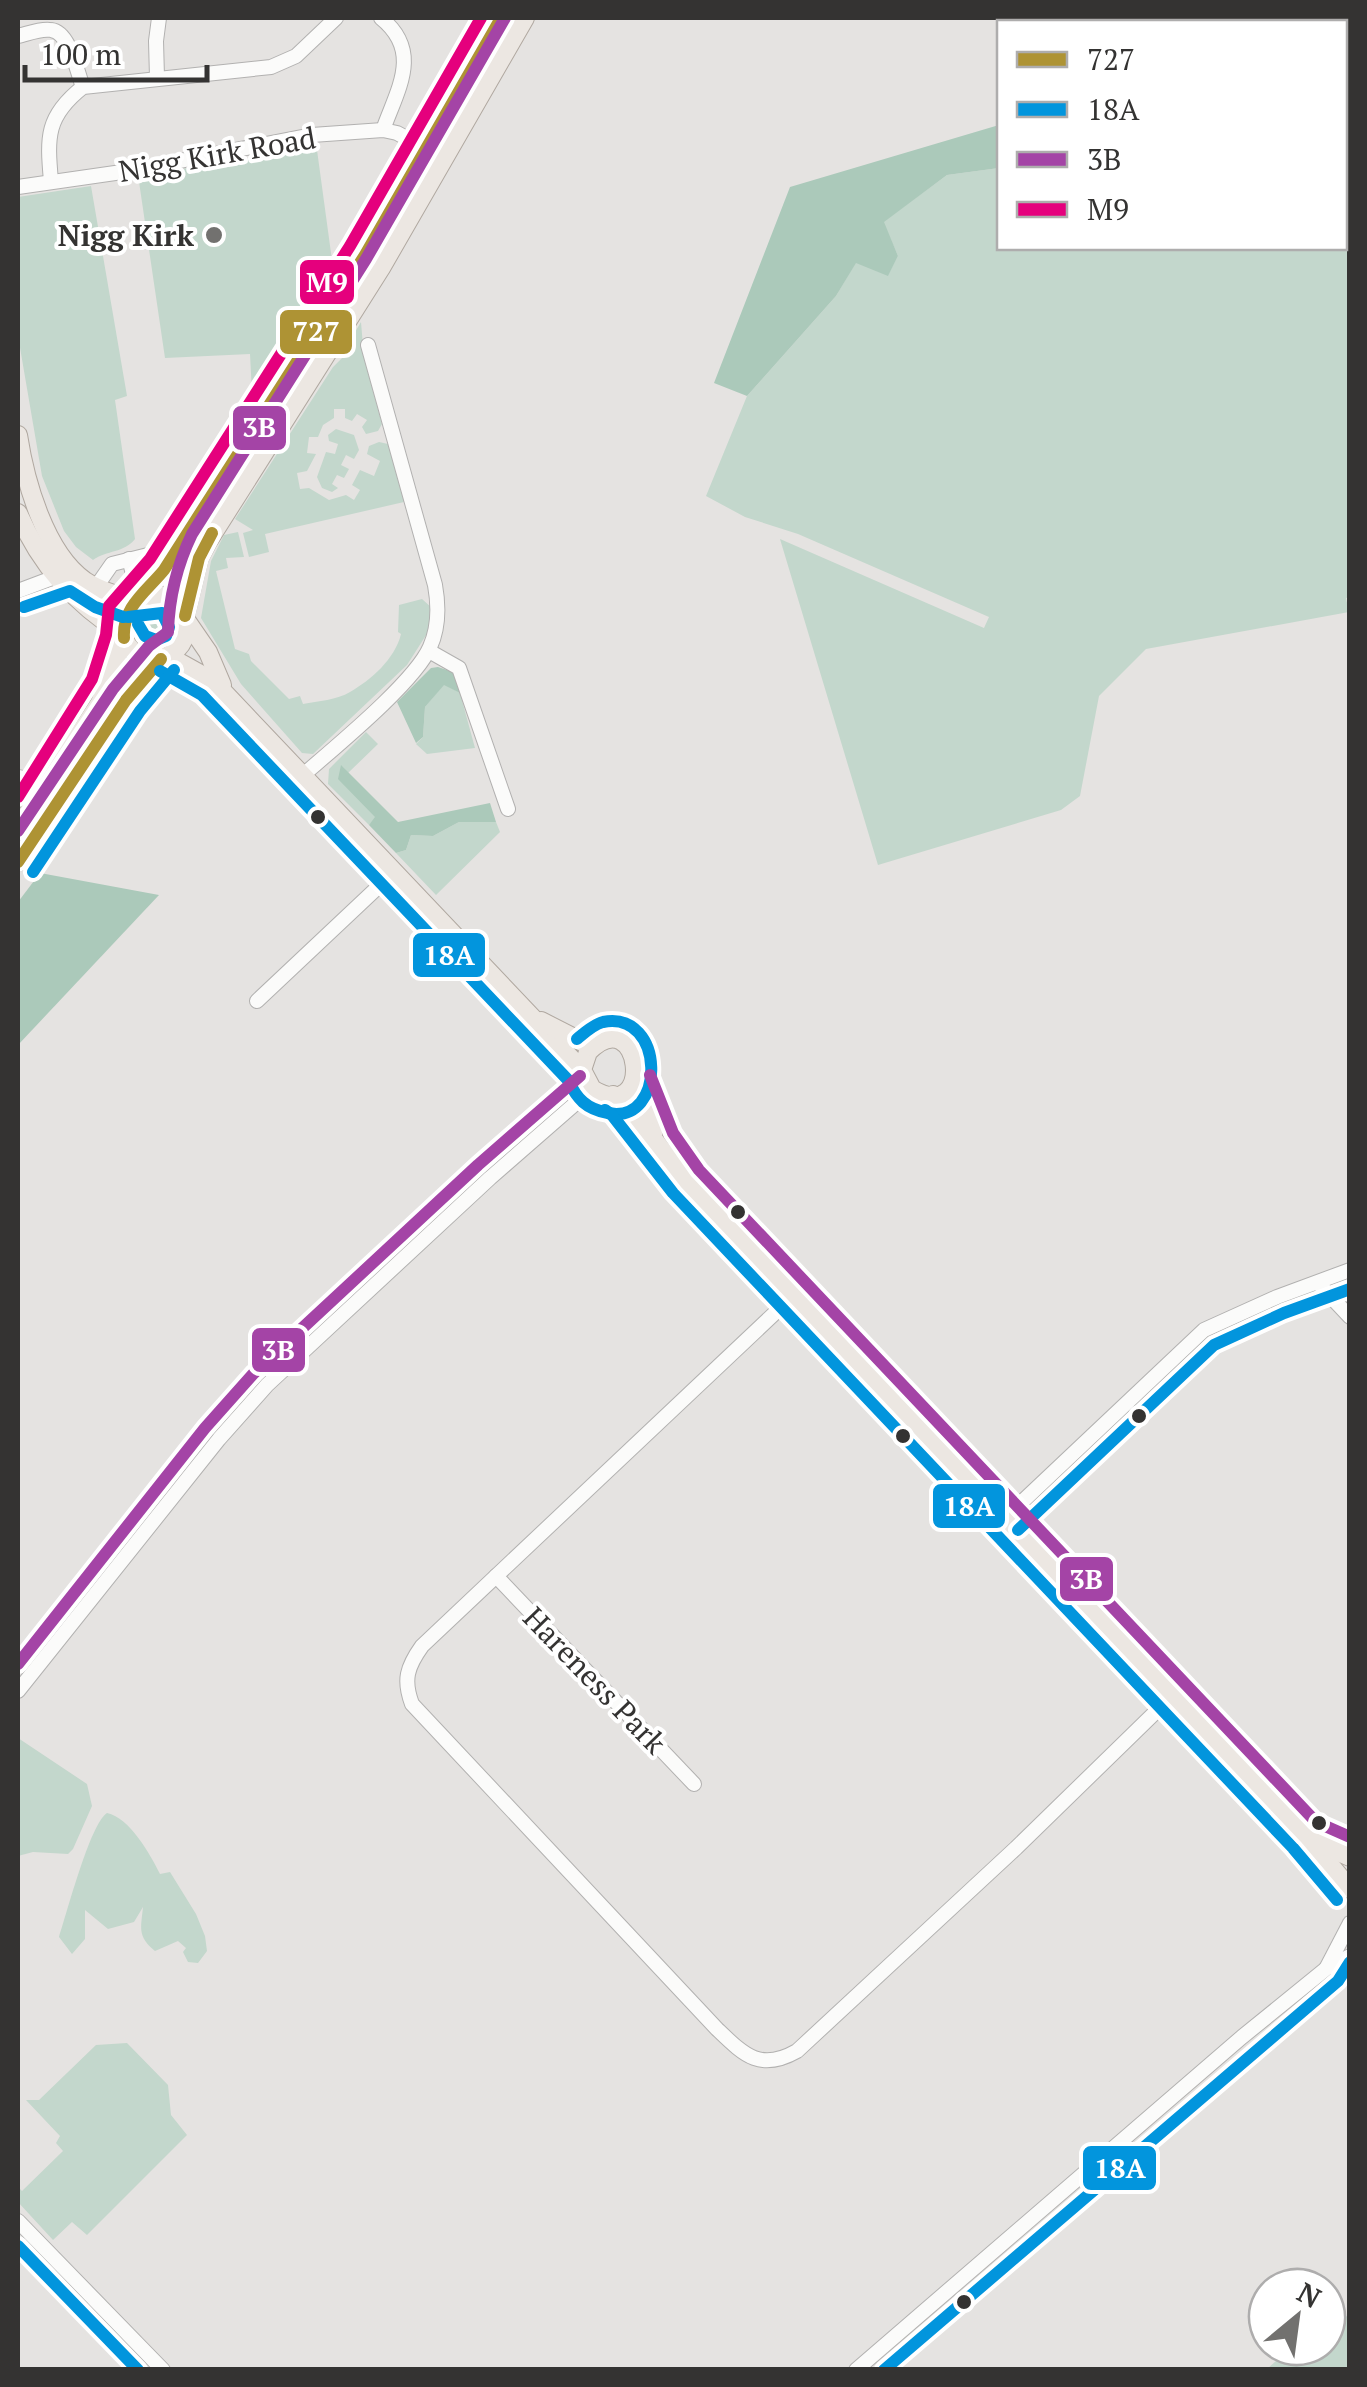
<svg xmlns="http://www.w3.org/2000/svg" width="1367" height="2387" font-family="'PT Serif',serif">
<rect width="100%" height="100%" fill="#e5e3e1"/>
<g fill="#c3d7cc">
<path d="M1349,46L1350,597L1346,598L1349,612L1146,649L1099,696L1080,796L1061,810L878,865L780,539L984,628L989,617L798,534L745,517L706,496L747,396L836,296L856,262L888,275L898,256L883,222L947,175L999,168V248H1344V48Z"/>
<path d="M317,150L334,275L316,281L321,296L319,304L268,376L252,393L250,354L165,358L138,175Z"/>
<path d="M91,186L127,396L115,400L135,539C124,553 107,550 93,560L76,547L64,531L42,476L18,336V197Z"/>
<path d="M361,322L364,358L382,424L378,431L366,434L362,427L367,420L357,414L352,421L345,418V409H334V418L323,425L318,437H309L307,453L316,454L307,471L297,473L300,489L309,488L329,500L346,495L354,500L360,490L352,485L360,470L374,476L380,461L367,454L369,446L379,442L388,444L404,502L265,534L269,552L249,557L243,533L253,530L235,519L333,367L348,352L346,347Z"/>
<path d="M336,429L354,435L359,450L354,459L346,455L341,465L349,469L344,478L337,475L332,484L338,488L332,492L322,488L317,477L326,452L335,454L338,444L329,441L328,435Z"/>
<path d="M238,532L244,557L226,558L228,568L216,571L235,649L249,654L251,661L289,699L300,696L303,704C318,701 337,700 350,692C371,680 395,659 401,634L398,632L399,605L422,599L432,608L430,629L407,665L313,754L302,753L241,684L201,618L211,561L224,535Z"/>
<circle cx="155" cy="627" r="21"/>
<path d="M444,684L460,693L475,748L427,754L416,744L423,737L425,707Z"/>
<path d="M366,732L378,744L348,773L342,766L376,818L369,825L328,784L329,769Z"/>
<path d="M459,822H496L500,832L436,895L396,853L406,850L411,835L433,836Z"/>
<path d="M18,1738L87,1784L92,1806L73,1849L68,1854L33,1852L18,1856Z"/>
<path d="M107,1813C130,1818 150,1854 160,1874L170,1872L196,1914L205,1936L207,1951L198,1963L188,1962L183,1952L186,1948L178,1941L155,1951C137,1936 141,1928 143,1907L134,1922L108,1929L85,1910V1939L72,1954L59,1937C67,1913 90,1824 107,1813Z"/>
<path d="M127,2043L168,2085L171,2115L187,2135L87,2235L72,2222L53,2240L18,2202V2187L22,2191L63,2151L56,2143L60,2136L26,2100H39L96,2045Z"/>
<path d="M1349,2314V2369H1267L1292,2347H1327V2334Z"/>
</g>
<g fill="#abc9ba">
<path d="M999,125V168L947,175L884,222L898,256L888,276L856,263L836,296L747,396L714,383L790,187Z"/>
<path d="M438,667L453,672L460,693L444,685L425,707L423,737L416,743L397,702L431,668Z"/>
<path d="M341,765L398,822L490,803L496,822H459L433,836L411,835L406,850L396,853L369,825L375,817L338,779Z"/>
<path d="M40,873L159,895L18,1045V902Z"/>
</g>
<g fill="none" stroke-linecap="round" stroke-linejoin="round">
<defs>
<g id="minor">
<path d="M381,18C423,52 397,90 383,130"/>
<path d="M18,36C27,34 41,28 51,30C70,32 77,72 83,87"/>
<path d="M157,77L156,41L159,18"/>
<path d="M51,181C47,137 46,116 83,87L271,67L296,56L336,18"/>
<path d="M18,187L129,171L312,135L383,130L397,133L432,152"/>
<path d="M129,559L133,574"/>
<path d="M96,587L112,564L156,553"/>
<path d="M18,591L63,574"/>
<path d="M429,651L459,668L508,809"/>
<path d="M302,776C334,748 415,682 430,647C439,627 439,607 435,585L368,345"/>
<path d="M18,777L29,779"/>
<path d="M257,1001L394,872"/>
<path d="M1318,1283L1350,1317"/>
<path d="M794,1295L422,1646C407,1667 403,1680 412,1704L717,2029C744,2055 760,2072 797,2051L1016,1848L1173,1695"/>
<path d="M1006,1517L1204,1330L1277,1297L1350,1270"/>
<path d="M496,1576L694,1784"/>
<path d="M18,1691L219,1439L267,1385L490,1178L592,1089"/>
<path d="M1327,1967L1350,1923"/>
<path d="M18,2221L163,2370"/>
<path d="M856,2370L1242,2037L1327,1968L1350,1956"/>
</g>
<g id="major">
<path d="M18,435C25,481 45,553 85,581C100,591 118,596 136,600"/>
<path d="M18,513C41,566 75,603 123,634"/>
<circle cx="154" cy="627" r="32"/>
<path d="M143,596L185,537L365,255L501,18"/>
<path d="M185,616L199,558L207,543L381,268L525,18"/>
<path d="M186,620L208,652L222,685"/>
<path d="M168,656L213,681L582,1070L592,1089C657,1128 642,998 588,1052L582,1070"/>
<path d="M18,828L100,703L124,638"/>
<path d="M18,862L126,700L161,659"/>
<path d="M541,1021L592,1047"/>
<path d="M634,1081L654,1131"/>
<path d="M613,1095L624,1101L686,1181L1306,1836L1350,1889"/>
<path d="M1310,1839L1350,1857"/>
</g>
</defs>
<use href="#minor" stroke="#b2b1b0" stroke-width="16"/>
<use href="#major" stroke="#b0a8a0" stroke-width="20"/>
<use href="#minor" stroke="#fbfbfa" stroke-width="14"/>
<use href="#major" stroke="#ece7e2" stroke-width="18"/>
<defs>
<g id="bus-1">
<path d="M185,616L199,558L212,533"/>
<path d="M124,638C122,607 146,592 164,570L365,255L501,18"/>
<path d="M18,862L126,700L161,659"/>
</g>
<g id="bus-2">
<path d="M24,607L70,591L95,607L123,617"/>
<path d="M128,617L162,613L169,627L166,636L156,640L145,636L138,624"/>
<path d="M160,671L202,695L568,1080C577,1099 586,1109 608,1113C667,1125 666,1010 603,1022C594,1024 584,1033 577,1039"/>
<path d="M33,872L140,711L174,670"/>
<path d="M605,1110L612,1115L673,1193L1293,1848L1337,1900"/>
<path d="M1018,1530L1214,1345L1284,1313L1350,1289"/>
<path d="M18,2246L138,2370"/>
<path d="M884,2370L1338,1981L1350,1962"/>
</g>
<g id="bus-3">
<path d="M18,831L113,689L149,646L168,632C169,598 177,565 192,534L366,259L505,18"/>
<path d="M650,1075L673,1133L699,1170L1316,1822L1350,1837"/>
<path d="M18,1664L205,1428L254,1373L478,1165L580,1076"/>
</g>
<path id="bus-4" d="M18,797L92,679L106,635L109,606L150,559L350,246L481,18"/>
</defs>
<use href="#bus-1" stroke="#fff" stroke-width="20"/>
<use href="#bus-2" stroke="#fff" stroke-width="20"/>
<use href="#bus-3" stroke="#fff" stroke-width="20"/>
<use href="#bus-4" stroke="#fff" stroke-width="20"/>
<use href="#bus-1" stroke="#ae9334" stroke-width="12"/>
<use href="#bus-2" stroke="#0295dd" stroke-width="12"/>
<use href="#bus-3" stroke="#a444a6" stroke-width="12"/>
<use href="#bus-4" stroke="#e5007d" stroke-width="12"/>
</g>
<circle fill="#72716f" stroke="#fff" stroke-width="4" cx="214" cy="235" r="10"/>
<g fill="#343332" stroke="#fff" stroke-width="4">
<circle cx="318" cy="817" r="9"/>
<circle cx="738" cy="1212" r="9"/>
<circle cx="1139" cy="1416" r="9"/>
<circle cx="903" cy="1436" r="9"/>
<circle cx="1319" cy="1823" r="9"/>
<circle cx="964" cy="2302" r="9"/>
</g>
<g text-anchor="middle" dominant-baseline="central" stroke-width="8" stroke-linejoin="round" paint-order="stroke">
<g font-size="30" fill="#343332" stroke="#fff">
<text transform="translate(217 154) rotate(-10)">Nigg Kirk Road</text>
<text transform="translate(595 1680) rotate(46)">Hareness Park</text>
</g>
<g font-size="30" font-weight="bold" fill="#343332" stroke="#fff" text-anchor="end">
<text x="194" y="235">Nigg Kirk</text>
</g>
</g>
<g stroke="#fff" stroke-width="4">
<rect x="298" y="258" width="58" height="48" rx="10" fill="#e5007d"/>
<rect x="278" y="308" width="76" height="48" rx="10" fill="#ae9334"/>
<rect x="231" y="404" width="57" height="48" rx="10" fill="#a444a6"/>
<rect x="411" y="931" width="76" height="48" rx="10" fill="#0295dd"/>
<rect x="250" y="1326" width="57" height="48" rx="10" fill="#a444a6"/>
<rect x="931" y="1482" width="76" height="48" rx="10" fill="#0295dd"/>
<rect x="1058" y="1555" width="57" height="48" rx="10" fill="#a444a6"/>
<rect x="1081" y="2144" width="77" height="48" rx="10" fill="#0295dd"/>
</g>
<g font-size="28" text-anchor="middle" font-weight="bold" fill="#fff">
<text x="327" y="292">M9</text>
<text x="316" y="341">727</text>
<text x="259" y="437">3B</text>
<text x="449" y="965">18A</text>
<text x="278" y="1360">3B</text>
<text x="969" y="1516">18A</text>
<text x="1086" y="1589">3B</text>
<text x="1120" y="2178">18A</text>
</g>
<rect width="1367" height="2387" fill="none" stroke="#343332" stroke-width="40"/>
<rect x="997" y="20" width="350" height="230" fill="#ffffff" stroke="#aeadad" stroke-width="2.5"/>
<rect x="1017" y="52" width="50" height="15" fill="#ae9334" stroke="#aeadad" stroke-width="2.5"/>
<text x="1087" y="70" font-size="30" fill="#343332">727</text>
<rect x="1017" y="102" width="50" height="15" fill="#0295dd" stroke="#aeadad" stroke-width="2.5"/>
<text x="1087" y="120" font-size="30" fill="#343332">18A</text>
<rect x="1017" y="152" width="50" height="15" fill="#a444a6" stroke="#aeadad" stroke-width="2.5"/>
<text x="1087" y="170" font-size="30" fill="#343332">3B</text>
<rect x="1017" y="202" width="50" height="15" fill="#e5007d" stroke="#aeadad" stroke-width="2.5"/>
<text x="1087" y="220" font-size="30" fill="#343332">M9</text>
<g transform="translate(1297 2317) rotate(29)"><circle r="48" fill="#ffffff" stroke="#aeadad" stroke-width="2.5"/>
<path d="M0-8L18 38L0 25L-18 38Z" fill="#72716f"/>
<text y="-15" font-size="28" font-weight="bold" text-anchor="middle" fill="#343332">N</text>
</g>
<path d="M25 65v15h182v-15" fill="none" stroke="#343332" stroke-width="5"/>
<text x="40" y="65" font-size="30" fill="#343332" stroke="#ffffff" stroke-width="8" paint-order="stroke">100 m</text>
</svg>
